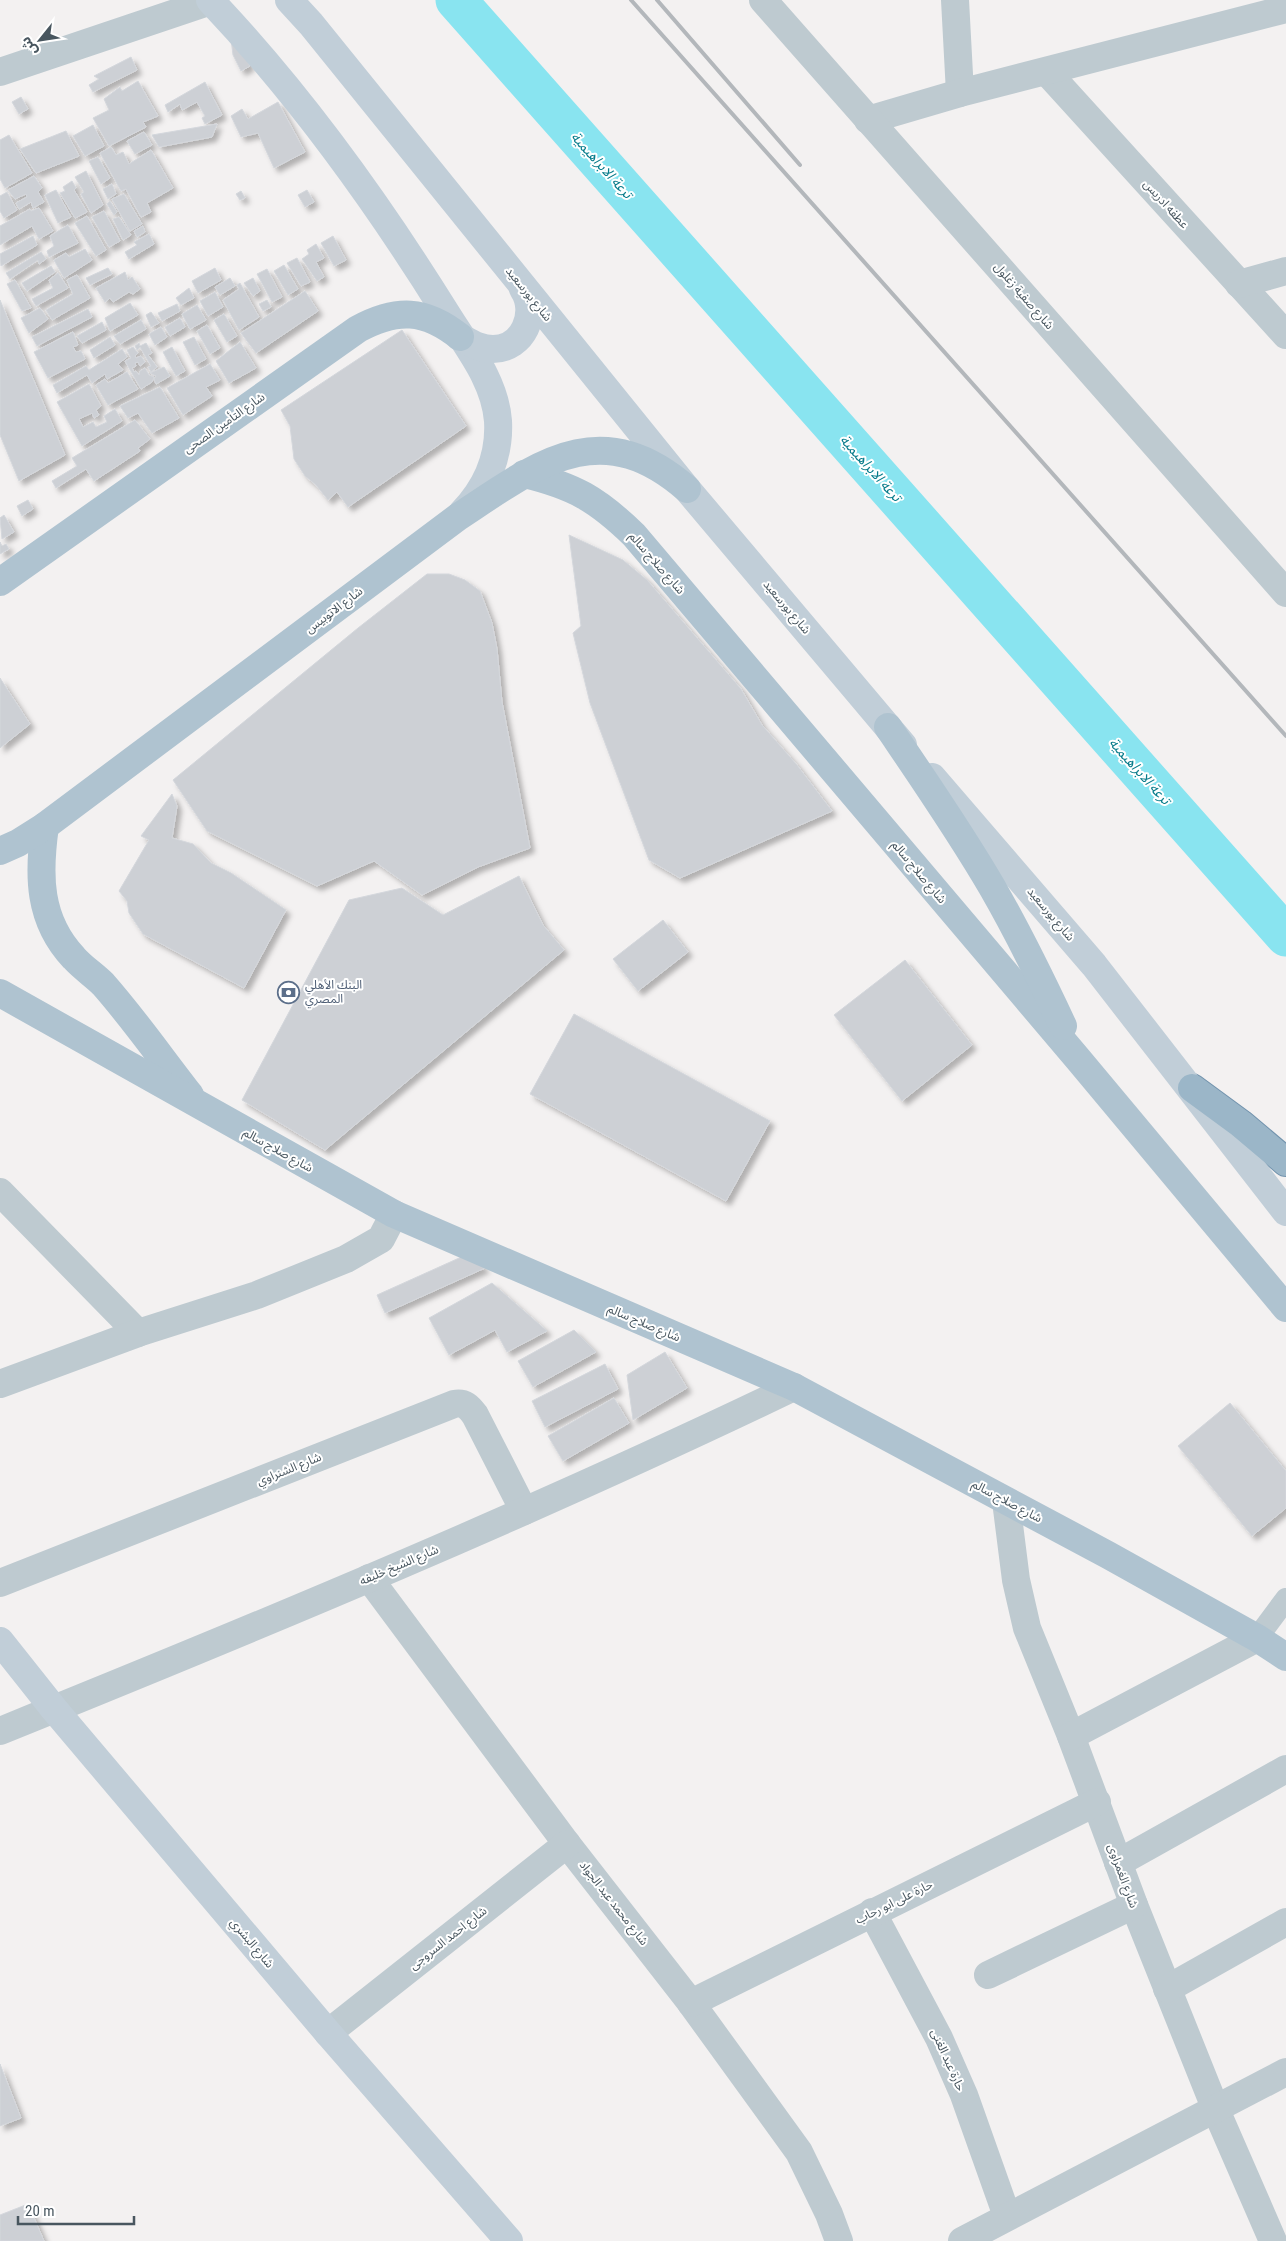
<svg xmlns="http://www.w3.org/2000/svg" width="1286" height="2241" font-family="'Roboto Condensed','Noto Sans Arabic',sans-serif">
<defs>
<filter id="shadow"><feDropShadow dx="4.5" dy="4.5" stdDeviation="2.5" flood-color="#0004"/></filter>
</defs>
<rect width="100%" height="100%" fill="#f3f1f1"/>
<g fill="none" stroke-linecap="round" stroke-linejoin="round">
<path stroke="#89e4f0" stroke-width="41" d="M456,0L1286,936"/>
</g>
<g fill="#cdd0d5" stroke="#d4d7dc" filter="url(#shadow)">
<path d="M231,39L242,51L250,66L241,71L233,55Z"/>
<path d="M131,57L137,70L93,92L89,85L99,79L94,76Z"/>
<path d="M138,81L158,116L143,122L146,127L109,146L93,118L109,110L104,99L120,87L122,91Z"/>
<path d="M205,82L222,115L205,124L202,118L205,116L197,102L182,110L180,104L168,112L165,105Z"/>
<path d="M21,97L28,109L19,114L12,102Z"/>
<path d="M278,102L305,152L274,168L258,133L241,137L231,116L242,109L248,119Z"/>
<path d="M217,124L212,137L159,147L152,135Z"/>
<path d="M93,125L104,146L85,156L73,136Z"/>
<path d="M66,131L79,156L36,173L20,149Z"/>
<path d="M144,132L152,145L135,154L127,141Z"/>
<path d="M9,135L32,173L5,188L0,179V140Z"/>
<path d="M111,147L116,155L123,152L129,164L151,150L173,188L147,203L151,212L141,217L126,189L121,191L100,153Z"/>
<path d="M98,157L110,178L101,184L89,161Z"/>
<path d="M86,171L103,205L91,213L81,194L84,192L75,177Z"/>
<path d="M34,176L42,188L38,192L44,202L33,208L31,202L19,209L16,203L27,197L26,194L15,199L8,190Z"/>
<path d="M72,181L76,188L74,190L87,212L75,218L60,193L65,191L63,187Z"/>
<path d="M112,184L116,194L108,199L103,189Z"/>
<path d="M56,190L71,217L58,223L45,195Z"/>
<path d="M307,190L314,202L305,207L298,195Z"/>
<path d="M241,191L245,198L240,200L236,194Z"/>
<path d="M7,192L17,210L4,218L0,211V196Z"/>
<path d="M124,194L142,224L130,231L112,199Z"/>
<path d="M110,201L117,212L114,215L107,204Z"/>
<path d="M39,208L53,231L39,239L32,226L0,245V226L30,209L31,211Z"/>
<path d="M104,211L120,241L109,247L92,217Z"/>
<path d="M87,216L106,250L96,256L75,223Z"/>
<path d="M119,217L131,235L123,240L113,219Z"/>
<path d="M68,225L78,243L49,257L47,251L54,246L50,236Z"/>
<path d="M143,226L145,232L137,237L134,231Z"/>
<path d="M149,234L154,244L129,259L125,252L137,245L134,242Z"/>
<path d="M33,236L37,245L1,266L0,254Z"/>
<path d="M333,236L346,260L334,266L321,243Z"/>
<path d="M316,244L324,258L316,262L324,277L317,281L302,259L309,254L307,250Z"/>
<path d="M85,249L92,260L64,278L54,260L66,253L69,257Z"/>
<path d="M41,252L46,259L39,264L38,260L10,279L6,273Z"/>
<path d="M297,258L310,282L301,286L287,263Z"/>
<path d="M284,265L298,289L288,295L274,271Z"/>
<path d="M51,266L55,272L27,291L22,283Z"/>
<path d="M108,268L112,274L90,285L86,278Z"/>
<path d="M215,268L221,280L198,293L192,281Z"/>
<path d="M267,269L282,297L272,302L257,274Z"/>
<path d="M125,272L128,280L132,277L140,289L133,294L129,292L113,302L110,298L105,302L96,288Z"/>
<path d="M58,273L68,288L36,306L32,299L53,288L49,280Z"/>
<path d="M77,275L90,298L52,320L46,310L73,294L67,280Z"/>
<path d="M230,278L235,286L220,295L215,287Z"/>
<path d="M253,278L260,291L253,296L244,283Z"/>
<path d="M15,280L31,308L22,311L7,284Z"/>
<path d="M240,283L259,317L239,330L223,300L239,289L237,285Z"/>
<path d="M189,288L194,298L181,305L176,298Z"/>
<path d="M305,291L318,311L256,353L241,333Z"/>
<path d="M215,292L223,307L208,316L200,301Z"/>
<path d="M0,300L65,455L19,481L0,435Z"/>
<path d="M267,300L271,307L263,311L259,304Z"/>
<path d="M130,303L138,315L110,331L105,318Z"/>
<path d="M177,304L180,311L162,321L158,313Z"/>
<path d="M197,305L206,320L190,329L182,314Z"/>
<path d="M40,308L48,319L29,333L21,318Z"/>
<path d="M88,309L92,317L37,346L32,337Z"/>
<path d="M151,312L159,323L151,327L146,315Z"/>
<path d="M224,314L237,336L227,342L214,320Z"/>
<path d="M180,318L185,327L170,336L165,327Z"/>
<path d="M141,320L146,329L120,344L114,336Z"/>
<path d="M102,322L106,330L82,343L77,336Z"/>
<path d="M207,325L220,348L210,354L197,331Z"/>
<path d="M161,327L167,337L155,345L149,334Z"/>
<path d="M402,330L466,426L348,507L337,492L328,500L316,485L305,476L294,459L290,426L281,410Z"/>
<path d="M73,332L78,345L73,347L76,352L81,351L85,359L48,378L34,352Z"/>
<path d="M110,337L115,345L94,358L90,350Z"/>
<path d="M194,337L206,359L195,365L183,342Z"/>
<path d="M240,342L256,368L229,383L216,361Z"/>
<path d="M139,343L140,346L146,343L152,353L148,355L157,367L151,372L148,367L151,366L140,347L137,350L135,346Z"/>
<path d="M133,347L138,353L135,356L136,358L141,356L145,362L140,366L138,362L135,363L136,366L132,368L134,372L136,371L139,375L140,371L145,368L149,375L154,377L152,382L141,389L125,361L131,358L127,350Z"/>
<path d="M172,347L185,371L176,376L163,352Z"/>
<path d="M122,349L127,357L118,364L123,370L107,379L105,374L92,383L87,375L57,393L53,385L86,366L89,370Z"/>
<path d="M210,364L220,380L206,387L212,396L183,415L167,388Z"/>
<path d="M164,367L170,376L156,384L154,379L156,376L150,373Z"/>
<path d="M127,372L138,389L108,405L96,385L105,379L108,383Z"/>
<path d="M89,384L101,406L96,410L99,415L94,418L92,413L79,419L83,427L93,422L96,427L107,422L104,416L115,409L122,421L82,446L57,402Z"/>
<path d="M160,387L179,418L152,433L138,413L128,418L120,406Z"/>
<path d="M135,420L150,439L138,448L140,451L94,481L86,469L56,488L52,481L77,466L72,458Z"/>
<path d="M28,500L33,509L22,516L17,506Z"/>
<path d="M4,515L14,532L2,539L0,518Z"/>
<path d="M569,535L623,560L647,580L741,689L762,725L797,765L832,811L680,878L649,860L590,703L573,633L581,626Z"/>
<path d="M0,542L2,546L6,544L9,549L0,554Z"/>
<path d="M427,574H449L465,580L480,591L492,623L497,649L502,702L530,848L478,867L422,895L374,861L317,886L207,831L173,780L358,628Z"/>
<path d="M0,678L30,724L0,748Z"/>
<path d="M172,794L177,806L172,838L193,844L211,863L231,873L286,910L244,988L143,934L129,913L127,901L119,891L149,840L141,836Z"/>
<path d="M519,876L543,925L564,950L325,1150L242,1100L349,900L402,888L443,915Z"/>
<path d="M663,920L688,952L638,991L613,959Z"/>
<path d="M905,960L972,1045L902,1101L834,1015Z"/>
<path d="M574,1014L770,1121L726,1201L530,1094Z"/>
<path d="M468,1254L485,1268L385,1313L377,1295Z"/>
<path d="M492,1283L547,1331L507,1352L495,1330L449,1355L429,1318Z"/>
<path d="M574,1330L596,1352L533,1387L518,1361Z"/>
<path d="M665,1352L687,1388L633,1420L627,1375Z"/>
<path d="M605,1364L618,1389L545,1427L532,1401Z"/>
<path d="M614,1398L629,1423L563,1461L548,1436Z"/>
<path d="M1230,1403L1286,1471V1508L1252,1536L1178,1446Z"/>
<path d="M0,2064L21,2118L0,2126Z"/>
<path d="M28,2204L44,2241H0V2215Z"/>
</g>
<g fill="none" stroke-linecap="round" stroke-linejoin="round">
<defs>
<path id="trunk" d="M1192,1088L1241,1124L1286,1162"/>
</defs>
<use href="#trunk" stroke="#7293ad" stroke-width="30"/>
<path stroke="#becad0" stroke-width="22" d="M1257,1638L1286,1599"/>
<g stroke="#becad0" stroke-width="28">
<path d="M955,0L960,93"/>
<path d="M0,72L211,1"/>
<path d="M1047,72L1286,335"/>
<path d="M868,120L960,93L1286,9"/>
<path d="M1239,284L1286,271"/>
<path d="M0,1192L138,1333"/>
<path d="M0,1384L138,1333L257,1295L346,1259L381,1239L394,1214"/>
<path d="M1006,1501L1016,1580L1027,1628L1071,1736L1134,1905L1216,2110L1273,2241"/>
<path d="M369,1578L567,1844L691,2003L799,2152L829,2214L839,2241"/>
<path d="M0,1583L454,1404C465,1402 469,1407 475,1415L524,1511"/>
<path d="M0,1731C267,1623 534,1512 794,1387"/>
<path d="M1071,1736L1257,1638"/>
<path d="M1118,1863L1286,1769"/>
<path d="M872,1912L939,2038L964,2095L1007,2216"/>
<path d="M988,1975L1134,1905"/>
<path d="M1167,1989L1286,1922"/>
<path d="M691,2003L1097,1802"/>
<path d="M328,2033L567,1844"/>
<path d="M962,2241L1286,2072"/>
</g>
<path stroke="#becad0" stroke-width="28" d="M763,0L1286,593"/>
<g stroke="#c1ced8" stroke-width="28">
<path d="M210,0C300,95 377,202 446,313C467,347 495,380 498,421C500,456 486,488 462,513"/>
<path d="M289,0L311,24L687,489L903,745"/>
<path d="M460,337C471,343 480,349 493,349C523,349 539,313 523,289"/>
<path d="M932,777L1094,965L1286,1212"/>
<path d="M0,1641L54,1709L328,2033L509,2241"/>
</g>
<g stroke="#afc3d0" stroke-width="28">
<path d="M524,474C574,486 597,499 634,535L1078,1059L1286,1308"/>
<path d="M0,582L358,329C397,308 425,309 460,337"/>
<path d="M888,727C924,780 960,832 992,887C1018,932 1041,979 1063,1026"/>
<path d="M45,826C38,875 38,920 74,958C83,968 94,975 103,984C134,1019 161,1058 190,1095"/>
<path d="M0,851L18,843L45,826L458,517C537,465 600,413 687,489"/>
<path d="M0,993L394,1214L794,1387L1108,1555L1257,1638L1286,1657"/>
</g>
<use href="#trunk" stroke="#9bb6c8" stroke-width="28"/>
<g stroke="#b3b7bb" stroke-width="4">
<path d="M631,0L1286,736"/>
<path d="M657,0L800,165"/>
</g>
</g>
<defs>
<symbol id="bank-ring" viewBox="-11 -11 22 22"><circle r="9.5" fill="#fff" stroke="#5c6f8a" stroke-width="1.5"/><path d="M-6-4H6V4H-6ZM0-2.3a2.3 2.3 0 1 0 0 4.6a2.3 2.3 0 1 0 0-4.6Z" fill="#5c6f8a"/></symbol>
</defs>
<g fill-rule="evenodd">
<use href="#bank-ring" x="276" y="980" width="25" height="25"/>
</g>
<g text-anchor="middle" dominant-baseline="central" stroke-width="4" stroke-linejoin="round" paint-order="stroke">
<g font-size="12" fill="#48565f" stroke="#fff">
<text transform="translate(1166 204) rotate(48)">عطفه ادريس</text>
<text transform="translate(529 294) rotate(51)">شارع بورسعيد</text>
<text transform="translate(1024 296) rotate(49)">شارع صفية زغلول</text>
<text transform="translate(224 423) rotate(-35)">شارع التأمين الصحى</text>
<text transform="translate(657 563) rotate(49)">شارع صلاح سالم</text>
<text transform="translate(787 607) rotate(50)">شارع بورسعيد</text>
<text transform="translate(334 610) rotate(-37)">شارع الاتوبيس</text>
<text transform="translate(919 872) rotate(50)">شارع صلاح سالم</text>
<text transform="translate(1051 914) rotate(50)">شارع بورسعيد</text>
<text transform="translate(278 1150) rotate(29)">شارع صلاح سالم</text>
<text transform="translate(644 1323) rotate(23)">شارع صلاح سالم</text>
<text transform="translate(289 1469) rotate(-22)">شارع الشنراوي</text>
<text transform="translate(1007 1501) rotate(28)">شارع صلاح سالم</text>
<text transform="translate(399 1565) rotate(-23)">شارع الشيخ خليفه</text>
<text transform="translate(1123 1876) rotate(70)">شارع الغمراوى</text>
<text transform="translate(894 1902) rotate(-26)">حارة على ابو رحاب</text>
<text transform="translate(614 1903) rotate(52)">شارع محمد عبد الجواد</text>
<text transform="translate(448 1938) rotate(-38)">شارع احمد السروجى</text>
<text transform="translate(252 1943) rotate(50)">شارع البشري</text>
<text transform="translate(948 2060) rotate(66)">حارة عبد الغنى</text>
</g>
<g font-size="12" fill="#4e5e75" stroke="#fff" text-anchor="start">
<text x="305" y="985">البنك الأهلي<tspan x="305" dy="14">المصري</tspan></text>
</g>
<g font-size="14" font-style="italic" fill="#097c8b" stroke="#fff">
<text transform="translate(602 165) rotate(48)">ترعة الابراهيمية</text>
<text transform="translate(871 468) rotate(48)">ترعة الابراهيمية</text>
<text transform="translate(1140 771) rotate(48)">ترعة الابراهيمية</text>
</g>
</g>
<g transform="translate(40 40) rotate(240)" stroke="#ffffff" stroke-width="4" paint-order="stroke">
<path d="M0-4L9 19L0 12L-9 19Z" fill="#48565f"/>
<text y="-8" font-size="14" font-weight="bold" text-anchor="middle" fill="#48565f">ش</text>
</g>
<path d="M18 2216v8h116v-8" fill="none" stroke="#48565f" stroke-width="2.5"/>
<text x="25" y="2216" font-size="15" fill="#48565f" stroke="#ffffff" stroke-width="4" paint-order="stroke">20 m</text>
</svg>
